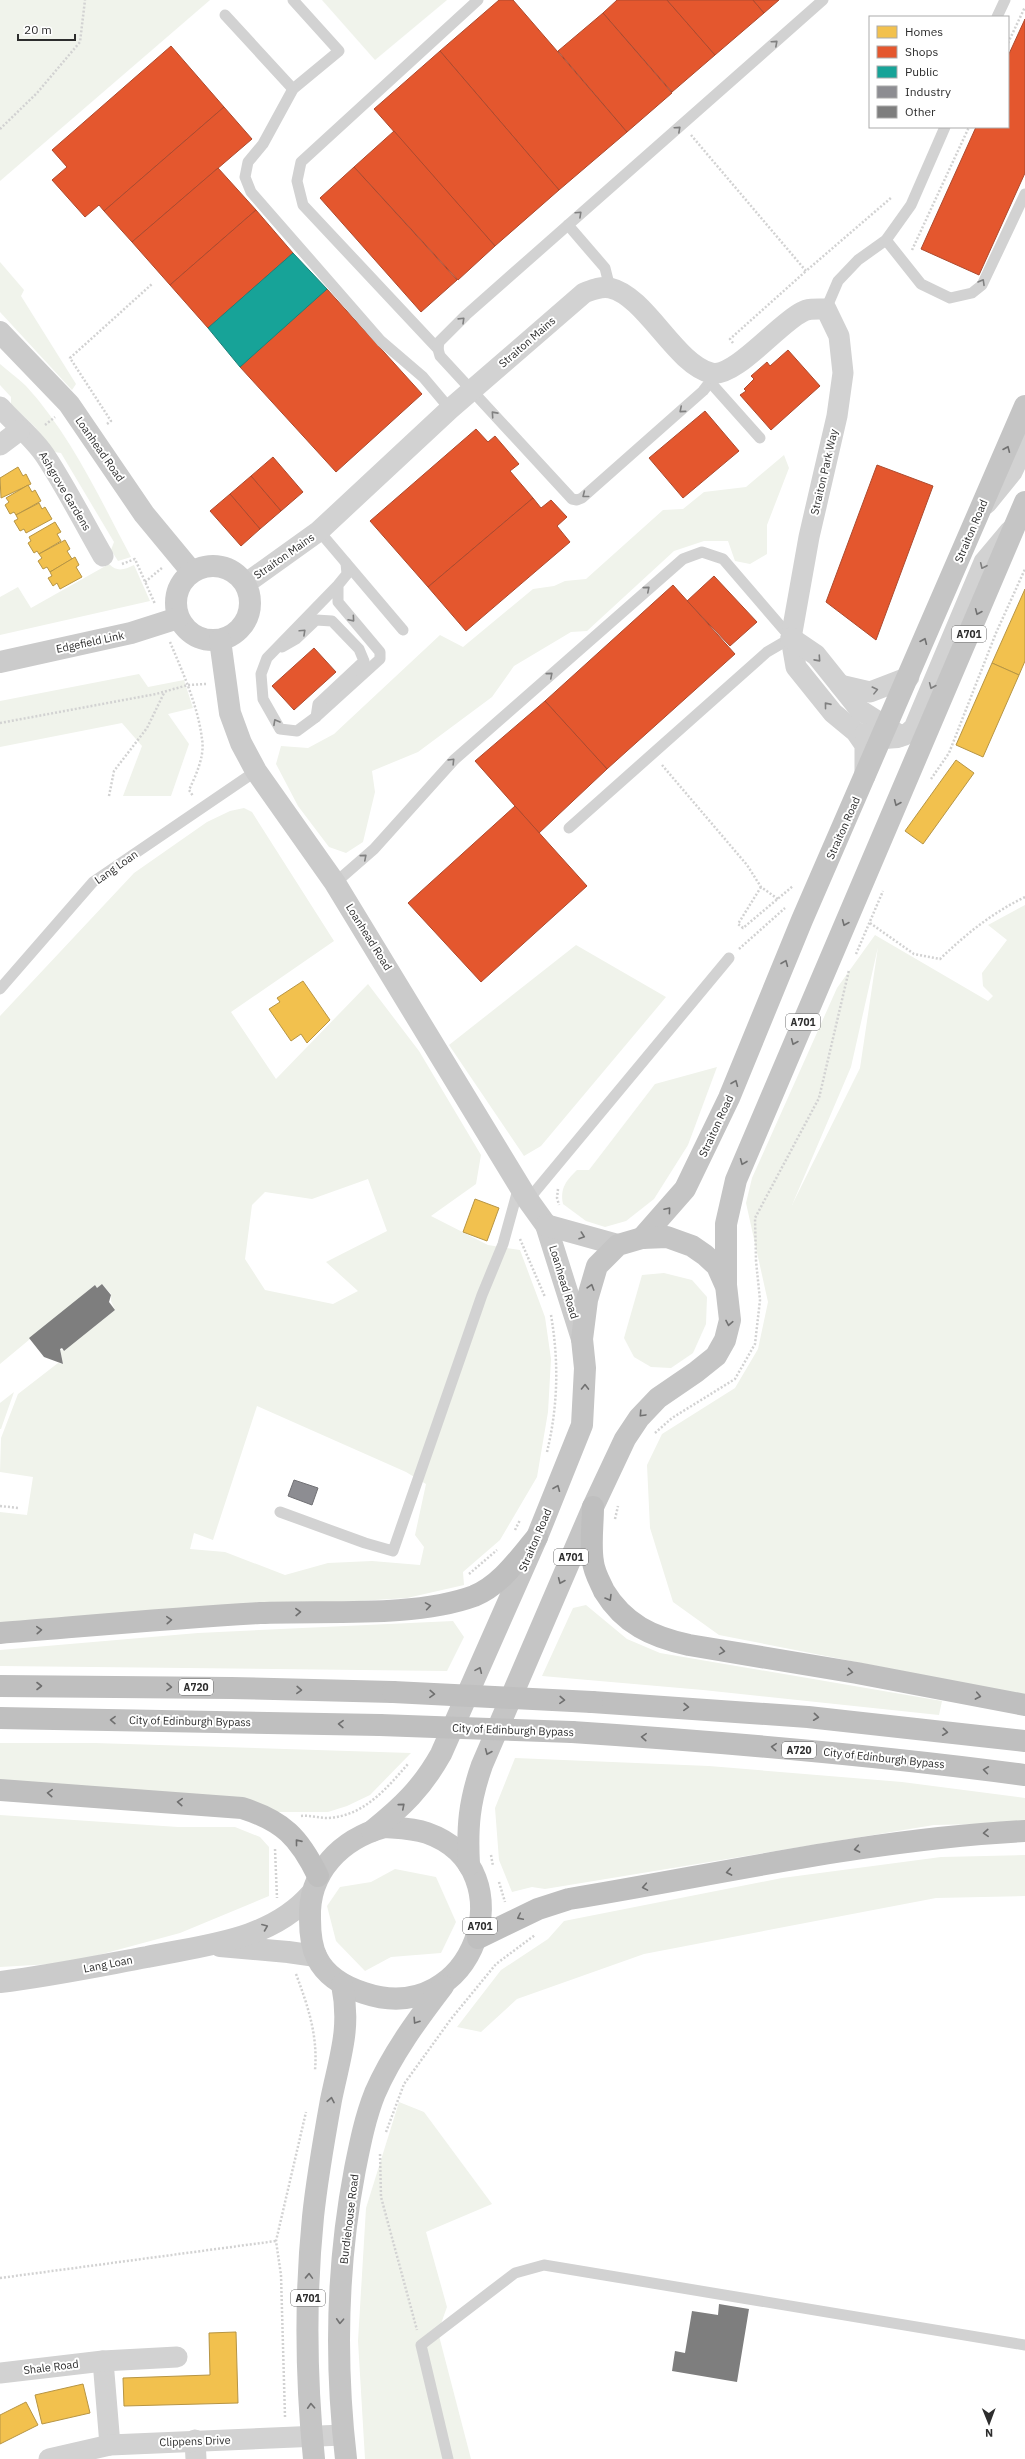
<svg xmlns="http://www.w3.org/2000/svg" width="1025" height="2459" font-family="'IBM Plex Sans',sans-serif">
<rect width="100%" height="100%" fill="#fff"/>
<g fill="#f0f3eb" fill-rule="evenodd">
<path d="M0,0H210L0,181Z"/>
<path d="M322,0H447L375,60Z"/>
<path d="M0,262L24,290L21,296L76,384L72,390L0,312Z"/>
<path d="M0,364C8,371 18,378 26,386C71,435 100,499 131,557L118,561L111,550L114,542L61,453L54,452L35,427L11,404V397L0,385Z"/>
<path d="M784,455L789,468L767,525V554L750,564L735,561L728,541H704L674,551L587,631L571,632L514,666L492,697L418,752L372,771L375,792L363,842L346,853L329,847L298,806L276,764L281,746L308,748L334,734L440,635L463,647L533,589L554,586L565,581L586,579L663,510L683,509L704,492L746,487Z"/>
<path d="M109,564C117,572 124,570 134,565L150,601L0,635V597L18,587L31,608Z"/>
<path d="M139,674L148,687L184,680L193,708L168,714L189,744L171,796H123L142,746L122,723L0,747V701Z"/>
<path d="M244,808L252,812L334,941L231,1012L276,1079L368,984L419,1051L481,1155L476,1184L431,1216L488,1245L520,1250L545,1317L551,1359L548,1412L537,1477L500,1540L463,1572L464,1585L407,1598L0,1623V1512L27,1515L33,1477L0,1472L1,1438L18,1394L58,1363L63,1364L60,1349L64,1351L115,1310L111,1301V1294L102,1284L97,1288L95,1285L0,1364V1016L134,873L207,822L230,811ZM368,1179L387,1231L326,1262L358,1291L333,1304L265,1290L245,1259L252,1205L265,1192L312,1199ZM257,1406L406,1472L426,1484L415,1535L424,1547L420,1565L372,1561L328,1563L285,1575L225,1552L190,1549L194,1533L213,1540Z"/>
<path d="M1025,905V1695L719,1635L673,1602L650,1528L647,1465L662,1434L735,1388L758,1349L768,1302L746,1203L752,1178L837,988L875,935L988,1001L993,996L983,986L982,973L1007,940L988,925ZM878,947L860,1068L792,1205L851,1067Z"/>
<path d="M576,945L666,997L541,1146L524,1156L449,1045Z"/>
<path d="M717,1067L688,1145L654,1199L626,1221L605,1227L586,1221L563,1204C560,1188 566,1181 577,1170H589L655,1084Z"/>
<path d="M664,1273L692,1280L707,1297L706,1324L693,1353L671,1368L651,1367L634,1357L624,1338L642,1275Z"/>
<path d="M14,1392L1,1429H0V1403Z"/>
<path d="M586,1605L627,1639L660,1653L942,1701L939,1715L703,1690L542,1676L573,1608Z"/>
<path d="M453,1621L464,1637L447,1671L0,1666V1650L198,1633Z"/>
<path d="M0,1743H95L411,1753L370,1795L347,1806L328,1812H278L0,1782Z"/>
<path d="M515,1758L709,1766L902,1782L1025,1798V1823L934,1825L545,1889L532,1887L512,1892L499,1860L495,1808Z"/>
<path d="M0,1815L178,1827H235L260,1837L269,1847V1896L180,1933L69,1963L0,1967Z"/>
<path d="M1025,1855V1896L936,1898L644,1954L517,1999L481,2032L457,2027L501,1970L548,1939L564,1921L782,1878L941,1857Z"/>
<path d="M395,1869L436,1877L456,1922L441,1953L391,1957L365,1971L336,1941L327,1906L340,1887L371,1882Z"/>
<path d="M399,2102L424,2112L492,2204L426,2232L447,2307L438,2332L471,2459H365L358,2341L366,2208Z"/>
</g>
<g fill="#f2c14e" stroke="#b79544">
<path d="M18,467L23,476L26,474L31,484L1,498L0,478Z"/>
<path d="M28,485L32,492L35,490L41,501L16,515L14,512L10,514L5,505L9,502L6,498Z"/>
<path d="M39,503L42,509L45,507L52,519L26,533L24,529L20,531L14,521L18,519L16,515Z"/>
<path d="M55,522L61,532L57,534L61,541L39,554L37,551L34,553L28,543L31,541L29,537Z"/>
<path d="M65,540L70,549L67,551L72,559L50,572L47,567L43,569L38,561L42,558L39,554Z"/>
<path d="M75,557L79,565L76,567L82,577L60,589L57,583L53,586L48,578L52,576L50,572Z"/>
<path d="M1025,589V661L1019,675L992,663Z"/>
<path d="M992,663L1019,675L983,757L956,745Z"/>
<path d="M956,760L974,773L923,844L905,831Z"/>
<path d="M303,981L330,1020L307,1043L301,1034L291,1041L269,1009L280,1002L277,998Z"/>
<path d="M475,1199L499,1208L487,1241L463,1232Z"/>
<path d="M236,2332L238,2403L124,2406L123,2378L210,2375L209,2333Z"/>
<path d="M83,2384L90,2413L42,2424L35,2395Z"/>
<path d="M26,2402L38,2425L0,2444V2415Z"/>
</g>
<g fill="#e4572e" stroke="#ad4a2e">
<path d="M499,0H513L627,132L559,190L440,51Z"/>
<path d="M617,0H667L715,55L672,92L603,13Z"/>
<path d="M667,0H753L764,13L715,55Z"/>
<path d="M753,0H779L764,13Z"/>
<path d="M603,13L672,93L627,132L558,51Z"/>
<path d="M1025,19V173L979,275L921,249L976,127H1008V56Z"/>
<path d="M171,46L224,107L104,211L99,205L85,217L52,180L67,167L52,150Z"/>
<path d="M440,51L559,190L495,246L374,109Z"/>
<path d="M224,107L252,139L132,242L104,211Z"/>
<path d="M394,131L495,246L458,280L354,167Z"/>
<path d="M354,167L457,280L421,312L320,198Z"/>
<path d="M218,168L256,210L170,285L132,242Z"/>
<path d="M256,210L293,253L208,328L170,285Z"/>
<path d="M327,289L422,394L336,472L240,367Z"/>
<path d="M788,350L820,386L771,430L740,395L746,391L744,389L754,379L751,376L767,362L770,366Z"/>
<path d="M705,411L739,451L683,498L649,458Z"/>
<path d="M476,429L488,442L495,436L519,464L510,471L533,498L428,587L370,521Z"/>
<path d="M273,457L303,492L281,511L251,476Z"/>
<path d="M877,465L933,486L876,640L826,602Z"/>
<path d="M251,476L281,511L260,529L230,494Z"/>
<path d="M230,494L260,529L241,546L210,511Z"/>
<path d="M533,498L541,508L551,500L567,517L557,526L570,542L466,631L428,587Z"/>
<path d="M714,576L757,622L730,646L687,601Z"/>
<path d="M673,585L735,654L607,769L545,701Z"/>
<path d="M314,648L336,672L294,710L272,686Z"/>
<path d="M545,701L607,769L539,833L475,761Z"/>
<path d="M515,806L587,886L481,982L408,903Z"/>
</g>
<path fill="#17a398" stroke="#1e8078" d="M293,253L327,289L240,367L208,328Z"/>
<path fill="#8d8d92" stroke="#707074" d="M294,1480L318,1488L312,1505L288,1496Z"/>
<g fill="#7e7e7e">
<path d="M102,1284L111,1295L109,1302L115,1310L64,1351L62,1348L60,1349L63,1364L44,1357L29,1338L95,1285L97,1288Z"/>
<path d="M719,2304L749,2309L737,2382L672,2371L675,2351L685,2353L692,2311L718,2315Z"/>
</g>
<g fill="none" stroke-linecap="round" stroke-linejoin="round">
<g stroke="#d2d2d2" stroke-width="2.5" stroke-dasharray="2 2" stroke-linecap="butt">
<path d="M1008,43L1025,7"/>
<path d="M0,129L37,93L80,42L85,0"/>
<path d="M691,135L806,271L892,197"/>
<path d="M912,250L969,127"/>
<path d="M733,343L730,339L806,271"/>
<path d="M107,424L111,421L70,358L152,284"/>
<path d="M45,425L55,417"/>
<path d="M122,564L135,559L155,604"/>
<path d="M145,582L163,567"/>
<path d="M170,642C183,673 198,706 202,739C205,756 196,775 189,790L193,796"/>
<path d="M0,723L156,694L188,685L206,684"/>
<path d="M662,765L747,865L761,887L778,899"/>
<path d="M931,779L949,753L996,633L1025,569"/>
<path d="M109,796L114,771L147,728L164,693"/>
<path d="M761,887L738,924L743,928L793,886"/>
<path d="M870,923L914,954L940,959C966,934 992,913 1025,897"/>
<path d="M739,949L785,908"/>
<path d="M856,954L883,891"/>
<path d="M558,1189L557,1198L559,1205"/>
<path d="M520,1239L545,1297"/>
<path d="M655,1433L672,1418L735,1379L755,1344L760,1300L756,1261L755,1218L819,1098L849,970"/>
<path d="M547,1452C558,1406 559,1362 551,1315"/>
<path d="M0,1506L19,1508"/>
<path d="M615,1519L618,1506"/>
<path d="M515,1530L520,1520"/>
<path d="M469,1574L497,1550"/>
<path d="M301,1816C310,1815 319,1818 328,1818C364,1816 386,1789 408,1764"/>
<path d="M275,1849L277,1898"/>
<path d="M491,1855L493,1866"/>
<path d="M499,1882L505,1902"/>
<path d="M296,1974C308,2006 318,2036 315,2070"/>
<path d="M386,2132L404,2084L451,2019L496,1964L535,1935"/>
<path d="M380,2154L381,2197L417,2330"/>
<path d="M0,2278L276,2241"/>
<path d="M285,2417L281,2275L276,2241L306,2112"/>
</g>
<g stroke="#d2d2d2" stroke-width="11">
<path d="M293,0L339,51L293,89L263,144L248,162L245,177L251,192L381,341L423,377L450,409"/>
<path d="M478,0L301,162L297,181L303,205L438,349L440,356L572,499L577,500L582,498L703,391L710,382"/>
<path d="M225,15L293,89"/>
<path d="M997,17L1005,0"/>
<path d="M568,225L605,268L610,288"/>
<path d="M886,240L921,284L950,298L972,293L982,285L1025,194"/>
<path d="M826,309L838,281L858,260L886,240L911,205L945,127"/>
<path d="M438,349L439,342L466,315L823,0"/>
<path d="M712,376L710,382L760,438"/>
<path d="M319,531L403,630"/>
<path d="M338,585V602L380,652V659L316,717L297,731L280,729L263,699L261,674L267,658L338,585L347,574L346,563"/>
<path d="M282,647L296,639L316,620L332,621L359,649L364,661L318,704L316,717"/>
<path d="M335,883L374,849L454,760L683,559L702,552L723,559L791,638L767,652L569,828"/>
<path d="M0,989L93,882L256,771"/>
<path d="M528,1200L729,958"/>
<path d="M280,1512L365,1543L393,1551L482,1295L503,1244L519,1186"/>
<path d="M448,2459L421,2345L515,2273L544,2265L1025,2345"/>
</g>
<g stroke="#d2d2d2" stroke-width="21">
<path d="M0,407C15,424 34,438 46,457C67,489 84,523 103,556"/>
<path d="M0,445L20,430"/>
<path d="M986,504L1012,472L1025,444"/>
<path d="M245,584L319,531L450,409L584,293C592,290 600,286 610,288C646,296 675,364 711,373C734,379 779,323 802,312C808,308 819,309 826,309L839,336L843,373L837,416L809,537L791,638L796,667L833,713L856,732L865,745V776"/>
<path d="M791,638L816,655L860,710L901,736"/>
<path d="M840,685L870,692L909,677"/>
<path d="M865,734C882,739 901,742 914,728L984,562L1010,531"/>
<path d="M103,2361L110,2445"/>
<path d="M0,2373L103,2361L177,2357"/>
<path d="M195,2440L196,2459"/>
<path d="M49,2459L110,2445L343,2435"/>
</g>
<g stroke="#cbcbcb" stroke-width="22">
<path d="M0,332L69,404L144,514L192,572"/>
<circle cx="213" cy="603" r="37"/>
<path d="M220,640L230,713L241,743L256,771L335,883L528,1200L546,1225L582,1339"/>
<path d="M0,662L131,633L178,618"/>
<path d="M546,1225L618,1245"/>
<path d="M220,1946L288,1952L316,1956"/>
<path d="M0,1982C50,1976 98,1966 147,1957C204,1945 270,1941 311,1894"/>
</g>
<g stroke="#c5c5c5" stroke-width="22">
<path d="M642,1238L685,1189L729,1098L802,920L1025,406"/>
<path d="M385,1827C399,1828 413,1828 427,1833C529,1869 474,2030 364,1993C345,1987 326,1976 317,1958C311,1946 310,1932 310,1919C308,1872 341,1839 385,1827Z"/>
<path d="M372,1831C402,1807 422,1788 441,1754L537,1537L582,1425L585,1368L582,1339L587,1300L597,1266L618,1245L642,1238L667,1237L692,1246L705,1255L717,1266L725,1284"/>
<path d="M469,1865C467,1827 469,1802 482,1765L593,1507L625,1439L639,1418L658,1398L696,1372L716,1356L725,1340L730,1320L726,1285V1224L736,1180L1025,502"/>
<path d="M314,2459C306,2379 305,2297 313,2217C317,2178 324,2139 331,2100C340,2056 351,2029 342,1984"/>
<path d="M346,2459C335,2364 337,2263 355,2169C360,2144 365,2118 375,2093C392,2054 417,2020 443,1986"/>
</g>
<g stroke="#bfbfbf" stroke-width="22">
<path d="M593,1507C593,1524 590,1545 593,1562C594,1572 600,1582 604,1591C624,1624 652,1637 689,1645L857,1673L1025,1705"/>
<path d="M0,1633C87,1626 173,1618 260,1613C324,1610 414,1618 474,1596C501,1585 519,1558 537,1537"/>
<path d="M0,1686L231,1688L393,1692"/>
<path d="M592,1702L808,1717L1025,1741"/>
<path d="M0,1718L380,1725"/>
<path d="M572,1732C724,1742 875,1755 1025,1775"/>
<path d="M0,1790L242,1808C283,1821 299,1837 318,1876"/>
<path d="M478,1938L538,1909L569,1899C721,1874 871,1839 1025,1831"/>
</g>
<g stroke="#bfbfbf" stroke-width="22">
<path d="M393,1692L592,1702"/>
<path d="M380,1725L572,1732"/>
</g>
</g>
<defs><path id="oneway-chevron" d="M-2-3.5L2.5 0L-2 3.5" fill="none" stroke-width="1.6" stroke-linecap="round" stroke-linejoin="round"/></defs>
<g stroke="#808080">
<use href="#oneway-chevron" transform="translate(775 43) rotate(-42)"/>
<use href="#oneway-chevron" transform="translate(678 129) rotate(-42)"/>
<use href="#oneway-chevron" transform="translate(579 214) rotate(-43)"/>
<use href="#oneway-chevron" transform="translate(982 282) rotate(-60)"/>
<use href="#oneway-chevron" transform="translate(462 320) rotate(-44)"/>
<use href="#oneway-chevron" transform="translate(682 410) rotate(139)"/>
<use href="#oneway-chevron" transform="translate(494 414) rotate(-132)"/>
<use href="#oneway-chevron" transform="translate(585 495) rotate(142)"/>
<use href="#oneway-chevron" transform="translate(983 566) rotate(115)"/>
<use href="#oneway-chevron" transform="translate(647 589) rotate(-41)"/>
<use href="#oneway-chevron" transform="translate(352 619) rotate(49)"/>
<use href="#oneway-chevron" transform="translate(303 632) rotate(-43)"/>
<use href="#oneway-chevron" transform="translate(818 659) rotate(48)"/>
<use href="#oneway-chevron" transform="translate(550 675) rotate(-41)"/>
<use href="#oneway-chevron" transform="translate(932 686) rotate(113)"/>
<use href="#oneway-chevron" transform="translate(875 690) rotate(-14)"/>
<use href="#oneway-chevron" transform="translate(827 705) rotate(-129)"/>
<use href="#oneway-chevron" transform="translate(276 722) rotate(-119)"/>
<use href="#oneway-chevron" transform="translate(452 761) rotate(-46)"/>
<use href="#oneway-chevron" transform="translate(364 857) rotate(-41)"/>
</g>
<g stroke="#717171">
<use href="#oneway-chevron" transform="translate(1007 449) rotate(-67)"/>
<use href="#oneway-chevron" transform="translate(978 612) rotate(113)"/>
<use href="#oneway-chevron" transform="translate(924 641) rotate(-67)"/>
<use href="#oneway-chevron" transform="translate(897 803) rotate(113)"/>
<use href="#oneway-chevron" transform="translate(845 923) rotate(113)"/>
<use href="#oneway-chevron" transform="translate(785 963) rotate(-68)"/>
<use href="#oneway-chevron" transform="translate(794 1042) rotate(113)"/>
<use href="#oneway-chevron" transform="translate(735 1083) rotate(-68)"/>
<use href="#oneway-chevron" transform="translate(743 1162) rotate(112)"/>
<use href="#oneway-chevron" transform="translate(668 1210) rotate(-50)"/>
<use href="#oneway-chevron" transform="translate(591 1287) rotate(-73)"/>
<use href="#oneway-chevron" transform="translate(729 1323) rotate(101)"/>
<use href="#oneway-chevron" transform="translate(585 1387) rotate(-89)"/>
<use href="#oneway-chevron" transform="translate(642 1414) rotate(133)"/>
<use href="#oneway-chevron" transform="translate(557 1488) rotate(-68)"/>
<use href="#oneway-chevron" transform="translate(561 1581) rotate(113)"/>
<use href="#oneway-chevron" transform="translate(479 1670) rotate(-66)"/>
<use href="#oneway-chevron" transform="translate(488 1752) rotate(113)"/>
<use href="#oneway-chevron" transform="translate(402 1806) rotate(-41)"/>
<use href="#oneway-chevron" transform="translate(416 2021) rotate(123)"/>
<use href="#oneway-chevron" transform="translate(331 2100) rotate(-79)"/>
<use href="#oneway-chevron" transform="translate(309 2276) rotate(-88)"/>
<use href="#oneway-chevron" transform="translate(340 2321) rotate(93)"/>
<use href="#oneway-chevron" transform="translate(311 2406) rotate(-93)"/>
</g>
<g stroke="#747474">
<use href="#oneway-chevron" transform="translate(582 1236) rotate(19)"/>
<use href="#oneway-chevron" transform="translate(265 1927) rotate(-22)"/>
</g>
<g stroke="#6f6f6f">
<use href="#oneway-chevron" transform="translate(609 1598) rotate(59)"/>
<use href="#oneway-chevron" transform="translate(428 1606) rotate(-9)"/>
<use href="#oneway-chevron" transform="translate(298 1612) rotate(-2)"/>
<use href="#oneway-chevron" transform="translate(169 1620) rotate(-4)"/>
<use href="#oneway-chevron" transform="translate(39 1630) rotate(-4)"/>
<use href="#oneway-chevron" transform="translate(722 1651) rotate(9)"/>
<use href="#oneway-chevron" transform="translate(850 1672) rotate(9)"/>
<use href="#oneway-chevron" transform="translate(39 1686)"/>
<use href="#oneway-chevron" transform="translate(169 1687) rotate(1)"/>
<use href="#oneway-chevron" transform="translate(299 1690) rotate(2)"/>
<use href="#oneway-chevron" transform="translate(432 1694) rotate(3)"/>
<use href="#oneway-chevron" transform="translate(978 1696) rotate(11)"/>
<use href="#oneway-chevron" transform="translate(562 1700) rotate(3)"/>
<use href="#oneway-chevron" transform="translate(686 1707) rotate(3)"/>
<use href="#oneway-chevron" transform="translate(816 1717) rotate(6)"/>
<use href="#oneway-chevron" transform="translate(113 1720) rotate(-179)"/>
<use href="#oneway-chevron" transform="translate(341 1724) rotate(-178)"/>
<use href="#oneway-chevron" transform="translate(945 1732) rotate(6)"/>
<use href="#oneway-chevron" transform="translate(644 1737) rotate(-176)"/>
<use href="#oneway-chevron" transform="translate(774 1747) rotate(-175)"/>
<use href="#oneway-chevron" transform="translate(986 1770) rotate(-172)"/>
<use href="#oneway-chevron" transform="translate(50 1793) rotate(-176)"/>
<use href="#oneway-chevron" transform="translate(180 1802) rotate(-176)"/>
<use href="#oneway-chevron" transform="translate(986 1833) rotate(177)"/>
<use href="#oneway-chevron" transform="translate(298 1842) rotate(-129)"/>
<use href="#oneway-chevron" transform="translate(857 1849) rotate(169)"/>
<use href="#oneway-chevron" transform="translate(729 1872) rotate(169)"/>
<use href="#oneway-chevron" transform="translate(645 1887) rotate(170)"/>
<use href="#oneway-chevron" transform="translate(520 1917) rotate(154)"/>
</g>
<g text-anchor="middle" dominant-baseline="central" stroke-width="4" stroke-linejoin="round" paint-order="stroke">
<g fill="#fff" stroke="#6c6c6c" stroke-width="1">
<rect x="952" y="626" width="34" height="16" rx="3"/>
<rect x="786" y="1014" width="34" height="16" rx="3"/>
<rect x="554" y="1549" width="34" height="16" rx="3"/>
<rect x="179" y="1679" width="34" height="16" rx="3"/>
<rect x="782" y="1742" width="34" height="16" rx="3"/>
<rect x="463" y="1918" width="34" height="16" rx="3"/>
<rect x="291" y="2290" width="34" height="16" rx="3"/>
</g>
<g font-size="10" font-weight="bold" fill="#2d2d2d">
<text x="969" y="634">A701</text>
<text x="803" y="1022">A701</text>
<text x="571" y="1557">A701</text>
<text x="196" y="1687">A720</text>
<text x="799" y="1750">A720</text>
<text x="480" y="1926">A701</text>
<text x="308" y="2298">A701</text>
</g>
<g font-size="11" fill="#2d2d2d" stroke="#fff">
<text transform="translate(527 342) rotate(-41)">Straiton Mains</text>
<text transform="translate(100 449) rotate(55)">Loanhead Road</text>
<text transform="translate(824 472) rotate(-77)">Straiton Park Way</text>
<text transform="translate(65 491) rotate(59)">Ashgrove Gardens</text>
<text transform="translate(971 531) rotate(-67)">Straiton Road</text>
<text transform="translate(284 556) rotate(-35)">Straiton Mains</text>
<text transform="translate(90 642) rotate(-12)">Edgefield Link</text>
<text transform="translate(843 828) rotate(-66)">Straiton Road</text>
<text transform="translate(116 867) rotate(-35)">Lang Loan</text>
<text transform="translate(369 937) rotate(58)">Loanhead Road</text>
<text transform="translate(716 1126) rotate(-65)">Straiton Road</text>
<text transform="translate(564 1282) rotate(73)">Loanhead Road</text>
<text transform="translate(535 1540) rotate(-67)">Straiton Road</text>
<text transform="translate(190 1721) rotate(1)">City of Edinburgh Bypass</text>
<text transform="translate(513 1730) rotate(2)">City of Edinburgh Bypass</text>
<text transform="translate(884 1758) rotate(6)">City of Edinburgh Bypass</text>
<text transform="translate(108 1964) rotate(-11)">Lang Loan</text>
<text transform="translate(349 2219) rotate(-83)">Burdiehouse Road</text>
<text transform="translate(51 2367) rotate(-7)">Shale Road</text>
<text transform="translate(195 2441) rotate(-2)">Clippens Drive</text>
</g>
</g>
<rect x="869" y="16" width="140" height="112" fill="#ffffff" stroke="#ababab"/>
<rect x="877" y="26" width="20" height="12" fill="#f2c14e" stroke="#ababab"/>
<text x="905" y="36" font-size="12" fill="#2d2d2d">Homes</text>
<rect x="877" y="46" width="20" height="12" fill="#e4572e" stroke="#ababab"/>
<text x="905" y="56" font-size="12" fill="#2d2d2d">Shops</text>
<rect x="877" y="66" width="20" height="12" fill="#17a398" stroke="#ababab"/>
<text x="905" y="76" font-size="12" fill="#2d2d2d">Public</text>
<rect x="877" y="86" width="20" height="12" fill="#8d8d92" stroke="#ababab"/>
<text x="905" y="96" font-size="12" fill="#2d2d2d">Industry</text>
<rect x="877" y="106" width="20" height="12" fill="#7e7e7e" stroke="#ababab"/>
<text x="905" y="116" font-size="12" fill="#2d2d2d">Other</text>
<g transform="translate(989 2423) rotate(179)" stroke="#ffffff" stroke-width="3" paint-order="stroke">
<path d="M0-3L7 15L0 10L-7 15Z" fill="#2d2d2d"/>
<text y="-6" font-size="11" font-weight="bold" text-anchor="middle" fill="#2d2d2d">N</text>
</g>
<path d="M18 34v6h57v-6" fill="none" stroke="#2d2d2d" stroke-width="2"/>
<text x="24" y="34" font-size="12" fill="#2d2d2d" stroke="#ffffff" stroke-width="3" paint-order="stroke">20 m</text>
</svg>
